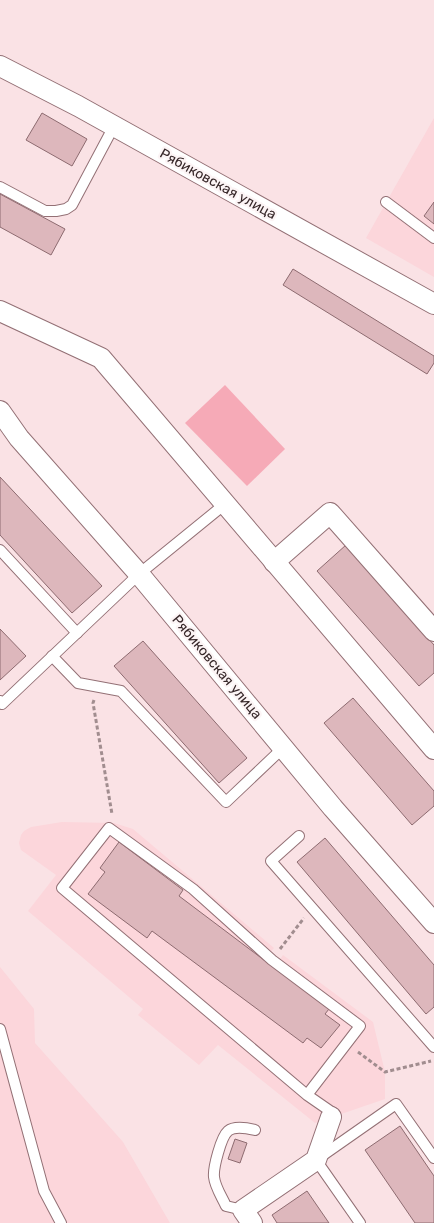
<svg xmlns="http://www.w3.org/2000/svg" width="434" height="1223" font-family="Rubik,sans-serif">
<rect width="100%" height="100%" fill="#fae2e5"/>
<g fill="#fcd6db">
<path d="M434,118V277L366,238Z"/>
<path d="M62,822L114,823L133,829L274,948L269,954L278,962L283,955L373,1022L385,1072V1099L315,1123L218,1045L199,1065L138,1015L143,1009L28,911L56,875L21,850L19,843L21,835L24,831L31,827Z"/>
<path d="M0,967L34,1009L35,1043L123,1142L170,1223H0Z"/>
</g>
<path fill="#f6aab7" d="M225,385L285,449L247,486L185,423Z"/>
<g fill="#ddb7bc" stroke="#8d6b70">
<path d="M42,113L87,139L72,166L26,140Z"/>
<path d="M0,194L65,229L51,255L0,227Z"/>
<path d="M434,202V224L424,216Z"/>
<path d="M293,269L434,356V363L427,374L283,285Z"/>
<path d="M0,477L102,586L72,613L0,535Z"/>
<path d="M346,545L434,645V673L419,686L317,571Z"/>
<path d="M0,629L26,656L0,680Z"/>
<path d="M143,641L247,758L219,783L114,666Z"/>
<path d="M353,698L434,791V806L412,825L324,723Z"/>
<path d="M325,838L434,965V1007L426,1014L297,862Z"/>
<path d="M119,842L183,890L179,896L329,1009L325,1014L340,1025L321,1048L307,1038L303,1043L152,931L147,938L88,894L105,872L100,868Z"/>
<path d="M400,1126L434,1176V1223H415L365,1150Z"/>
<path d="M235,1139L247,1143L240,1163L228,1159Z"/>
<path d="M307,1191L329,1223H277L272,1215Z"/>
</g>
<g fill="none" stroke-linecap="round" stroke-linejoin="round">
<defs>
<g id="service">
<path d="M0,187L45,211H56L66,209L72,205L114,126"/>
<path d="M386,202L434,238"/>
<path d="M0,550L77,633"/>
<path d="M52,656L78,683L121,691L226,802L284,747"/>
<path d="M0,701L2,704L139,574L225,504"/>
<path d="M299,836L271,861L434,1047"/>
<path d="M0,1029L44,1191L61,1223"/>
<path d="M307,1095L360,1026L272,960L193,889L109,828L62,888L307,1095L333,1113L331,1117"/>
<path d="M243,1210L226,1206C222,1197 215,1187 214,1177C213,1168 221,1137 228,1131C234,1126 247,1128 255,1130"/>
<path d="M360,1223L316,1160L396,1104L434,1158"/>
</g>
<g id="minor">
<path d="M0,66L78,106L434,304"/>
<path d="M0,311L101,358L434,749"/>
<path d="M0,411L19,438L139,574L333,808L434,923"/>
<path d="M274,562L330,513L434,631"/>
<path d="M252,1223L243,1210L316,1160L331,1117"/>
</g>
</defs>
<use href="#service" stroke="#937075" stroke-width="12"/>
<use href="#minor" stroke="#937075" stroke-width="22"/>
<g stroke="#a18d8f" stroke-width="3" stroke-dasharray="4 2.5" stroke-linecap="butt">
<path d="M94,700L93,703L112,814"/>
<path d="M280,949L304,918"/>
<path d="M358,1052L385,1072L431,1061"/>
</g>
<use href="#service" stroke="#fff" stroke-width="10"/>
<use href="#minor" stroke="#fff" stroke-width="20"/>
</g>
<g text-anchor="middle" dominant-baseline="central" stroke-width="4.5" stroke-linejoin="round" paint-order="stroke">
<g font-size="14" fill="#362729" stroke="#fcf4f5">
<text transform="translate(218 184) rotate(29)">Рябиковская улица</text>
<text transform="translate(217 667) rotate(50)">Рябиковская улица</text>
</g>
</g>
</svg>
